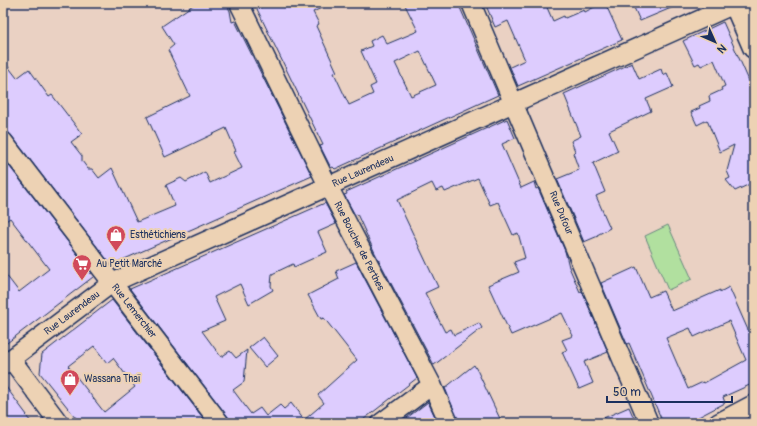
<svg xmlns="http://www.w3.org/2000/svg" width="757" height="426" font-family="Pangolin,sans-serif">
<rect width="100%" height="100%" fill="#ead1c3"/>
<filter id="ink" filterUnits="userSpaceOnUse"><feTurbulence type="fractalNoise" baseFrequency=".025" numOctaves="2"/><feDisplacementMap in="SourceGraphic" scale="8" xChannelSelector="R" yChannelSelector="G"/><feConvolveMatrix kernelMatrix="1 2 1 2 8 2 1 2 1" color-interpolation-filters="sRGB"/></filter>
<g filter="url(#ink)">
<path fill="#b1e09f" stroke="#66887e" d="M668,225L692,279L668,290L645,236Z"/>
<g fill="#ddccfe" stroke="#1b2f5e" fill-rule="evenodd">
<path d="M196,3H226L230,11L232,22L235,21L312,176L111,265L11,135L7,131H3V60L17,78L29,69L49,97L52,95L82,134L71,142L82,156V161L88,169H92L99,178L112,168L137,222L175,206L166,185L181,178L186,182L205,172L210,183L242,168L234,152L236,151L226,128L165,157L147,117L190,96L168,50L174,45L162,26Z"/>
<path d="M270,3H332L313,12L319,24L316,26L337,72L334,73L349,105L373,94L370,87L376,84L361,51L372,46L370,41L382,35L387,44L418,31L404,3H458L498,95L335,169L333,167L331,168L320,146L323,145L257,9ZM420,51L436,85L411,96L395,63Z"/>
<path d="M485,3H545L553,21L564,16L565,18L584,10L585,12L602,3H605L622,40L518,86L510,67L525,60L508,21L495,27Z"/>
<path d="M632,3H683L640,21Z"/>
<path d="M723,22L754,92V182L735,191L726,180L730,178L727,171L734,145L720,152L707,120L697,125L691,112L700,108L699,106L710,101L709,96L722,90L721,88L725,86L714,60L701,66L699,63L695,65L683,41Z"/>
<path d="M632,63L639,79L661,69L663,75L667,73L673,87L646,99L651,111L609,131L618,151L593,163L605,192L596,196L610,228L597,235L598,236L584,242L557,179L579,170L573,153L575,151L571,141L581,136L564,94Z"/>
<path d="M507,119L515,138L502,144L521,188L534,182L536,189L538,188L565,251L569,267L580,292L582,291L608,352L584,362L593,383L579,389L562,352L567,350L562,340L573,336L562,313L511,335L488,285L519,272L514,262L525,258L518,233L513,235L498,202L490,205L478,178L445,192L443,188L436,191L432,183L397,200L438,287L425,293L445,332L451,329L454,335L479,323L482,328L434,365L375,253L357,214L355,215L344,195L347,194L346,192Z"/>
<path d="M3,158L92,273L90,274L93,277L3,346V271L19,292L49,269L10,218L3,223Z"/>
<path d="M325,203L336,224L318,232L327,252L294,267L293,264L272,274L271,286L273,290L249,304L240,284L214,297L225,321L202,331L221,357L230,351L236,358L247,350L244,382L233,390L251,414L260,408L266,416L280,405L284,409L291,403L304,420L324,403L318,395L357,360L324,318L321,319L308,295L339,279L336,271L356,262L417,378L359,423H230L228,417L130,289Z"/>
<path d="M636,267L649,297L663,291L672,311L720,290V292L729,287L748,330L754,328V383L723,397L725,403L687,423H663L629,343L627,344L601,283ZM729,321L746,360L704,383L703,382L688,389L666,338L690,328L694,337Z"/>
<path d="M112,300L207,423H80L40,373L42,354ZM94,346L107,363L113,358L135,387L104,412L68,366Z"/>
<path d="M263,337L278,356L265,367L249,348Z"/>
<path d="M474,365L478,372L502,423H459L445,388Z"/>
<path d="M3,383L27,415L26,416L32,423H3Z"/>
<path d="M428,402L438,423H400Z"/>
<path d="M629,407L636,423H592Z"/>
</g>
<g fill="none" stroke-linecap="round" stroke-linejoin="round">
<defs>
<g id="minor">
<path d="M239,3L328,186L432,385L449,423"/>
<path d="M471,3L649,423"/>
<path d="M3,141L220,423"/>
<path d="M11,359L59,423"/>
<path d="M3,365L112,283L737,3"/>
<path d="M381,423L432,385"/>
<path d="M718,423L754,404"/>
</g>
<path id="tertiary" d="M735,3L754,47"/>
</defs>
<use href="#minor" stroke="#1b2f5e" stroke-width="21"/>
<use href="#tertiary" stroke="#1b2f5e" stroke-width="25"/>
<use href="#minor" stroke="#edd2b4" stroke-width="18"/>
<use href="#tertiary" stroke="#edd2b4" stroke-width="22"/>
</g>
</g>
<defs>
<symbol id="shop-pin" viewBox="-11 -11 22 30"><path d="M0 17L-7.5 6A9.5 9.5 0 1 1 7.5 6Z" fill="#d1495b" stroke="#edd2b4"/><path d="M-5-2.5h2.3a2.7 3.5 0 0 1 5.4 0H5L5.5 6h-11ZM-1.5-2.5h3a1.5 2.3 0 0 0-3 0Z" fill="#fff"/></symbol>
<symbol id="supermarket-pin" viewBox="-11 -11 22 30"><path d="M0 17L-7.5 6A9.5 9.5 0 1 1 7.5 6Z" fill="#d1495b" stroke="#edd2b4"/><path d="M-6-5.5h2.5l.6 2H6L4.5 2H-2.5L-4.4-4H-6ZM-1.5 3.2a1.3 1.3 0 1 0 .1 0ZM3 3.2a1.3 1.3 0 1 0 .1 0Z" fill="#fff"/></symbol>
</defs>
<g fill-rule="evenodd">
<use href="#shop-pin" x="105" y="224" width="22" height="30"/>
<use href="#supermarket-pin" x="71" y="253" width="22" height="30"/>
<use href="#shop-pin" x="59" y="368" width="22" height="30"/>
</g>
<g text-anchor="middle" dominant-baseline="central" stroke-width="4" stroke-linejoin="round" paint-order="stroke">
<g font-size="10" fill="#1b2f5e" stroke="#edd2b4">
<text transform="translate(363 171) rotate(-24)">Rue Laurendeau</text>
<text transform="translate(561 213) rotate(67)">Rue Dufour</text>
<text transform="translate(359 246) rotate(63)">Rue Boucher de Perthes</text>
<text transform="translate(134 311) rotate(52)">Rue Lemerchier</text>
<text transform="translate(72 313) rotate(-37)">Rue Laurendeau</text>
</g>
<g font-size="10" fill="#1b2f5e" stroke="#edd2b4" text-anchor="start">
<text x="130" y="235">Esthétichiens</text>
<text x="96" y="264">Au Petit Marché</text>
<text x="84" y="379">Wassana Thaï</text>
</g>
</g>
<rect width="757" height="426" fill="none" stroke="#edd2b4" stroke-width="16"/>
<rect x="8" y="8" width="741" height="410" fill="none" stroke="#1b2f5e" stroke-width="1.5" filter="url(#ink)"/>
<g transform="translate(715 42) rotate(135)" stroke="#edd2b4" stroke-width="3" paint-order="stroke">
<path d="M0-3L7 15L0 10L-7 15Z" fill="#1b2f5e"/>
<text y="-6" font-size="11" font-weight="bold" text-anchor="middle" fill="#1b2f5e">N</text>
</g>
<path d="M607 396v6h125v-6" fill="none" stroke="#1b2f5e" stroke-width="2"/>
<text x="613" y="396" font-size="12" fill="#1b2f5e" stroke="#edd2b4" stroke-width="3" paint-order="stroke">50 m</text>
</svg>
